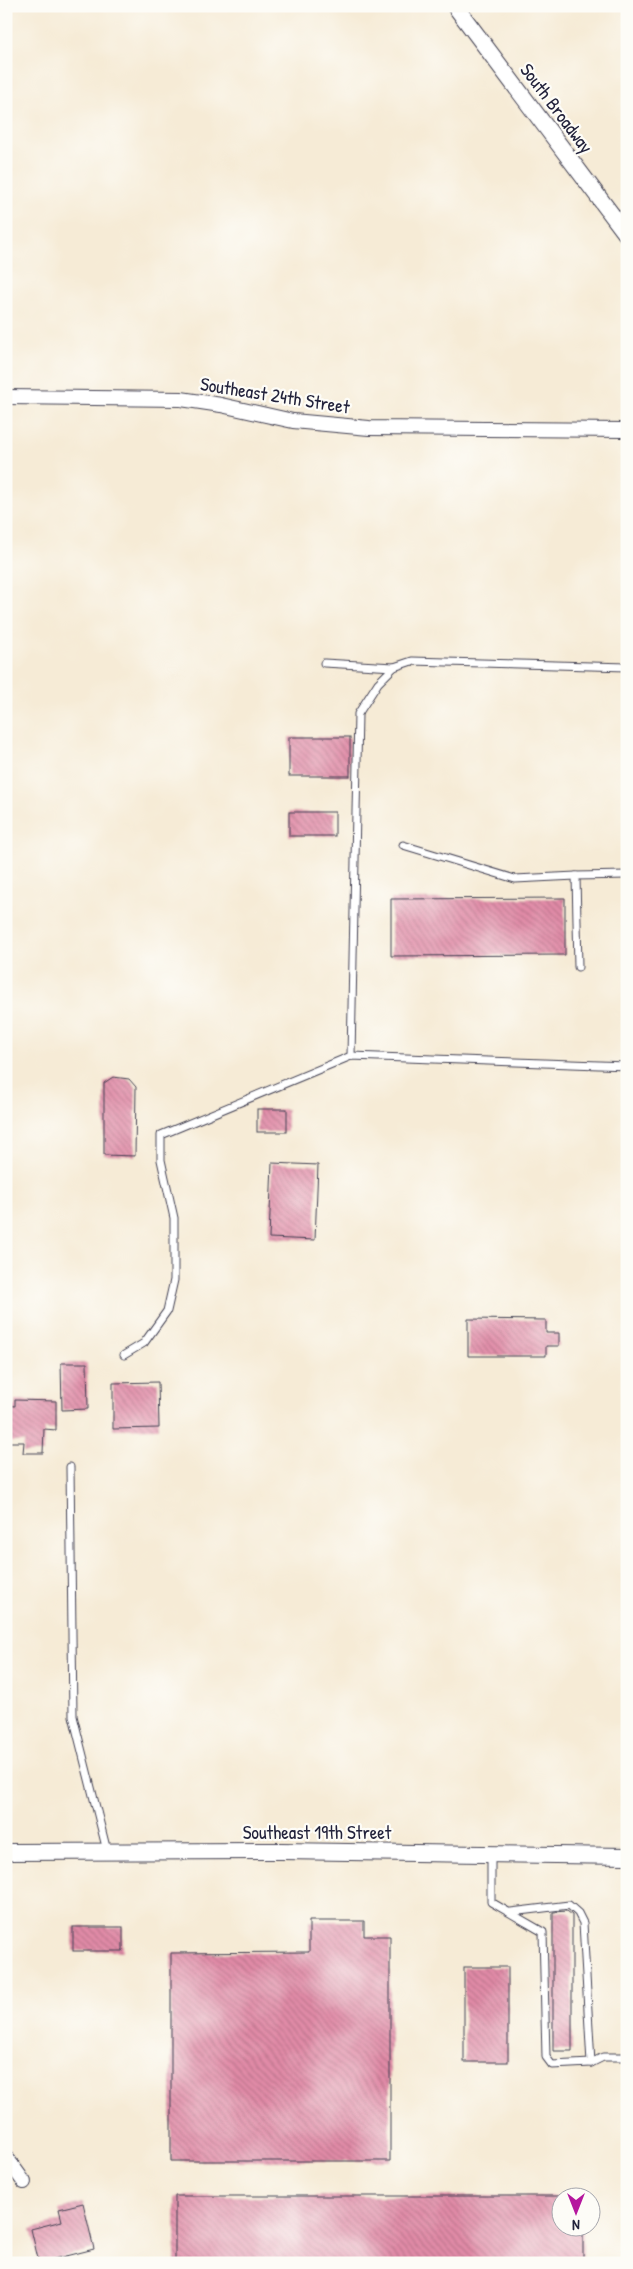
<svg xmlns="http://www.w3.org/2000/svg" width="633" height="2269" font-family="'Patrick Hand',sans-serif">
<defs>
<pattern id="building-back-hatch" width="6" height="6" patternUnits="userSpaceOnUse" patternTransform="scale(1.25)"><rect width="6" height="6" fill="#e18ba7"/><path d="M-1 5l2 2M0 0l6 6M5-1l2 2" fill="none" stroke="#b67189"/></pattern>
</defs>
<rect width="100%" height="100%" fill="#fdfcf7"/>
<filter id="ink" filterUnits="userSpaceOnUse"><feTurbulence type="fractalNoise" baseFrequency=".02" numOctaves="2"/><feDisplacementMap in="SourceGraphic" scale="10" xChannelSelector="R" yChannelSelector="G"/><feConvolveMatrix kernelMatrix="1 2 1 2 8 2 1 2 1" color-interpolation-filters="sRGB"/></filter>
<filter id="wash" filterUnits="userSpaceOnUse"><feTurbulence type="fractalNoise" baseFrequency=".0096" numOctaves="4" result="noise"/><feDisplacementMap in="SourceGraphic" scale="20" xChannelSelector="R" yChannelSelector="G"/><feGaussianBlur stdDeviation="1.12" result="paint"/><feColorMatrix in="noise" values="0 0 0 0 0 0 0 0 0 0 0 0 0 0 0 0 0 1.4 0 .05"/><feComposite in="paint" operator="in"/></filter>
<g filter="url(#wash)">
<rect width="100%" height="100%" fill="#f6ebd6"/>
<g id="blocks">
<g fill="url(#building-back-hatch)">
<rect x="289" y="737" width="61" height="39"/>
<rect x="289" y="812" width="46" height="24"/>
<path d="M565,898V955L391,956V899Z"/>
<path d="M113,1077L129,1079L136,1087L135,1156L104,1155V1083Z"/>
<rect x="257" y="1109" width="30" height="23"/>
<path d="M272,1163L318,1165L315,1240L269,1238Z"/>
<path d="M468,1319L546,1320V1333H559V1346H546V1356H468Z"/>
<path d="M61,1363H87L88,1409L62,1410Z"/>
<path d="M158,1382L159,1428L113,1429V1383Z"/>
<path d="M15,1400L56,1401V1430L44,1429L43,1453H23L24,1442H6V1405L15,1406Z"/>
<path d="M567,1911L572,1915V2051H553V1912Z"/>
<path d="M309,1921H364V1936H390V2161H171V1953L309,1952Z"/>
<rect x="73" y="1927" width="50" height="24"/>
<rect x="464" y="1967" width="44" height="95"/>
<path d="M175,2196H560V2226H583V2263H175Z"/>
<path d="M83,2203L94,2249L39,2263L31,2229L62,2221L59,2209Z"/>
</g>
</g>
</g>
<g filter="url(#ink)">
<use href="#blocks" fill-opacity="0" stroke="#424052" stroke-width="1"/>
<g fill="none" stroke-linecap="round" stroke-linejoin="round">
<defs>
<g id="service">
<path d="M324,663L394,667"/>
<path d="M403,845L515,879L576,876"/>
<path d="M578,967L576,876L627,875"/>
<path d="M351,1056L358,714L378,683L394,667L412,661L627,667"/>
<path d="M124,1355L144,1343L167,1311L174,1280V1218L161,1160V1135L351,1056L627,1066"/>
<path d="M70,1467L73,1716L107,1851"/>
<path d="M491,1854V1902L543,1932L546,2057L552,2065L591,2063L603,2057H627"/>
<path d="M511,1912L569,1905L578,1913L583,1923L591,2063"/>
</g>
<g id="minor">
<path d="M6,397L181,399L221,405L293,421L369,428L627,430"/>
<path d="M6,2157L24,2182"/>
</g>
<g id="tertiary">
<path d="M455,6L627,235"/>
<path d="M6,1852L281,1851L627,1856"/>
</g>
</defs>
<use href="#service" stroke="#424052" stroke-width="9"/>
<use href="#minor" stroke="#424052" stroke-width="16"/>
<use href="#tertiary" stroke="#424052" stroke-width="18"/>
<use href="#service" stroke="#fff" stroke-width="7"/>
<use href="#minor" stroke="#fff" stroke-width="14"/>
<use href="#tertiary" stroke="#fff" stroke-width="16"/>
</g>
</g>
<g text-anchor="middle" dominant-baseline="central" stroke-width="4.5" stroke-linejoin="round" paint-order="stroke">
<g font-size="19" fill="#22223b" stroke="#fdfcf7">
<text transform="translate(557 108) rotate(53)">South Broadway</text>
<text transform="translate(275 395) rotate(9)">Southeast 24th Street</text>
<text x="317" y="1832">Southeast 19th Street</text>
</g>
</g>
<rect width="633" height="2269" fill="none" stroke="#fdfcf7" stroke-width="25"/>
<g transform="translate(576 2212) rotate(180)"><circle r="24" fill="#fdfcf7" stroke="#a5a5ac"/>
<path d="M0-4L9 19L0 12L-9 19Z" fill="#b5179e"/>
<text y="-8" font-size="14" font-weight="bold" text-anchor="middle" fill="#22223b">N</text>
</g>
</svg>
